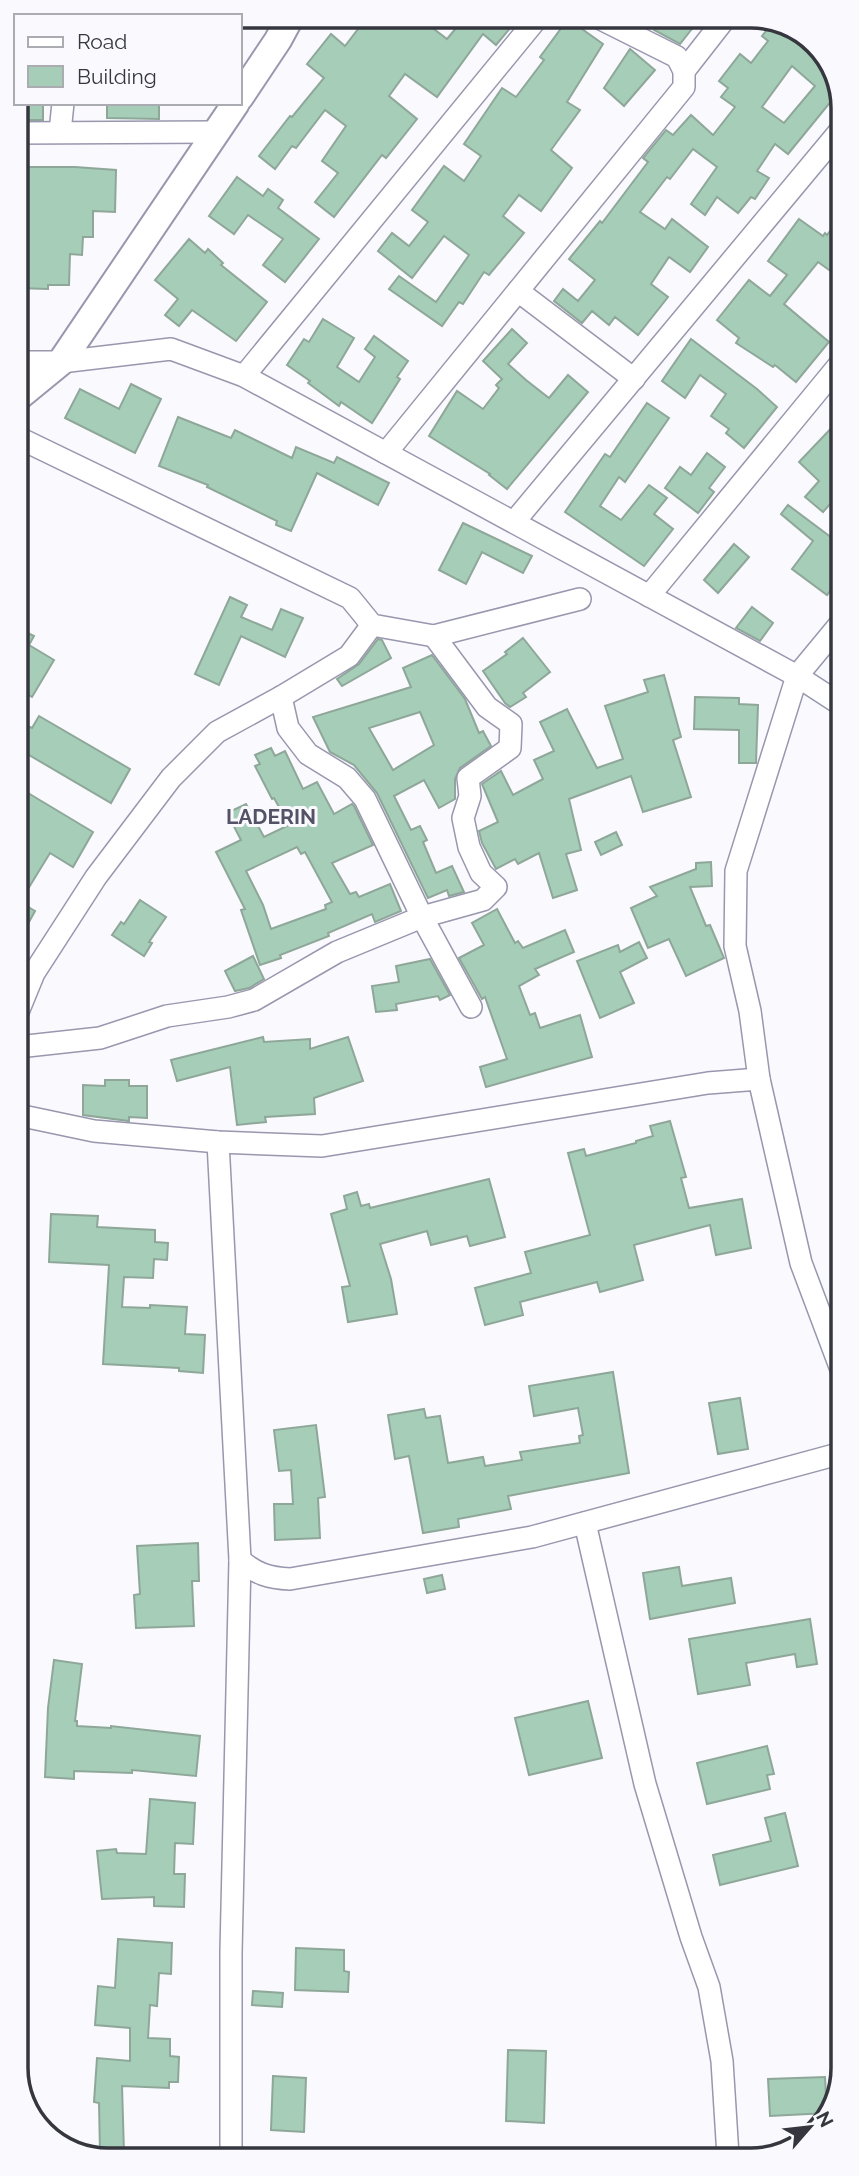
<svg xmlns="http://www.w3.org/2000/svg" width="859" height="2176" font-family="Raleway,sans-serif">
<rect width="100%" height="100%" fill="#f9f9fe"/>
<g fill="#a6cdb8" stroke="#8ea799" stroke-width="2" fill-rule="evenodd">
<path d="M368,16H417L447,39L466,16H498L511,27L496,45L483,34L437,97L405,74L389,96L417,119L386,158L382,155L334,217L315,202L338,173L322,161L346,126L325,110L296,148L292,146L275,169L259,156L290,116L292,117L324,78L307,64L331,34L345,46Z"/>
<path d="M665,16H702L680,44L654,30Z"/>
<path d="M568,19L603,44L567,102L580,110L551,150L572,168L541,211L519,195L503,216L524,233L489,275L484,272L463,304L459,302L442,326L389,289L399,276L436,302L469,255L444,236L412,278L378,251L392,233L409,246L428,222L412,210L444,166L464,181L481,156L464,144L502,88L516,97L544,60L540,57Z"/>
<path d="M773,22L807,35L838,79L839,104L832,100L788,154L775,144L757,171L769,178L755,199L751,197L738,213L717,197L705,215L691,204L717,167L693,149L670,179L667,177L640,212L665,229L672,219L708,247L690,272L669,257L651,284L668,297L638,335L615,317L609,325L592,311L582,323L554,301L563,289L578,301L595,280L569,259L600,221L602,223L648,162L643,158L666,130L673,135L691,115L713,135L735,107L721,97L728,88L719,81L740,54L751,63L768,41L762,36ZM792,66L815,86L784,123L762,107Z"/>
<path d="M630,49L655,70L624,106L604,88Z"/>
<rect x="16" y="103" width="27" height="17"/>
<path d="M107,103H159V119L107,118Z"/>
<path d="M16,167H75L116,170L115,212L93,211V237H83L82,255L70,254L69,285H48V289L16,288Z"/>
<path d="M237,177L263,196L268,189L283,200L278,208L319,239L285,282L263,265L283,239L248,215L234,234L209,216Z"/>
<path d="M799,219L823,236L825,233L827,235L839,219V277L818,262L784,304L829,342L796,382L775,365L773,367L736,343L739,338L717,320L749,280L770,296L787,275L768,261Z"/>
<path d="M189,239L205,253L208,249L223,263L221,265L267,302L236,341L192,310L179,326L165,315L178,299L155,280Z"/>
<path d="M323,319L354,338L337,367L359,382L375,357L365,349L374,336L408,361L397,377L400,379L372,423L341,402L339,406L308,383L310,381L287,365L304,339L309,342Z"/>
<path d="M512,329L527,343L508,364L526,380L549,398L568,375L588,392L507,489L489,475L490,474L429,436L457,391L483,409L499,388L496,385L502,379L483,361Z"/>
<path d="M691,339L757,389L777,407L744,448L726,433L729,429L711,416L726,394L700,375L685,398L662,381Z"/>
<path d="M131,384L161,399L135,453L65,418L80,389L119,409Z"/>
<path d="M647,403L669,418L625,482L619,477L600,506L621,520L649,485L667,498L654,514L673,529L644,566L565,512L605,454L610,457Z"/>
<path d="M178,417L231,438L235,430L292,458L296,447L334,463L337,457L389,483L378,505L317,473L291,531L276,525L277,521L207,487L208,485L159,466Z"/>
<path d="M839,420V494L823,512L805,497L819,481L799,462Z"/>
<path d="M707,453L725,467L709,488L714,492L698,513L665,488L680,467L691,475Z"/>
<path d="M788,505L840,544V578L827,595L792,569L813,541L781,514Z"/>
<path d="M463,523L532,556L523,573L482,552L466,584L439,570Z"/>
<path d="M734,544L749,557L718,593L704,580Z"/>
<path d="M230,597L247,605L241,617L272,630L281,609L303,618L285,657L241,636L219,685L195,674Z"/>
<path d="M752,607L773,623L760,641L736,628Z"/>
<path d="M17,628L34,636L29,645L54,660L32,697L17,688Z"/>
<path d="M523,638L550,672L523,693L526,697L510,707L505,703L483,671L507,654L505,652Z"/>
<path d="M378,639L382,640L391,658L342,686L337,679L359,664Z"/>
<path d="M432,655L465,699L479,733L483,731L491,746L460,768L455,779V799L439,808L424,780L394,796L411,830L420,826L427,840L423,842L436,873L452,866L464,892L449,896L447,890L428,898L377,793L354,765L330,752L313,717L411,687L403,668ZM420,712L434,745L393,770L369,728Z"/>
<path d="M664,675L681,737L673,740L691,797L643,812L631,776L569,799L581,850L566,854L577,890L553,898L539,853L518,864L515,859L496,869L482,843L479,831L498,822L482,784L501,771L513,795L543,779L534,760L554,751L540,722L567,709L597,768L623,759L605,706L648,692L644,680Z"/>
<path d="M695,697L739,698V704L758,705L756,763H739V730L694,729Z"/>
<path d="M39,716L130,769L111,803L17,748V721L32,728Z"/>
<path d="M271,748L275,756L285,751L303,789L317,782L334,814L352,804L354,806L373,845L332,863L350,894L356,892L359,897L390,884L401,911L375,922L372,914L328,933L329,936L280,955L281,958L260,965L241,910L245,909L216,852L241,840L227,813L246,804L264,837L289,825L274,798L272,799L255,766L260,764L255,755ZM297,847L301,854L305,852L332,902L325,905L326,909L271,929L263,905L246,871Z"/>
<path d="M18,787L93,832L73,867L50,853L20,902L35,911L18,942Z"/>
<path d="M616,832L622,845L601,855L595,842Z"/>
<path d="M711,862L712,886L690,887L706,926L710,925L724,958L686,976L669,939L648,948L631,908L657,896L650,887L696,869V863Z"/>
<path d="M140,900L166,917L149,942L152,943L144,956L112,935L121,922L124,924Z"/>
<path d="M497,909L515,943L518,941L523,948L565,930L574,952L535,969L539,975L519,986L530,1015L535,1013L540,1028L580,1015L592,1057L486,1087L480,1067L507,1059L485,997L482,999L459,958L484,945L472,923Z"/>
<path d="M639,942L647,958L620,972L634,1003L600,1018L577,961L618,945L620,952Z"/>
<path d="M253,956L264,979L249,988L235,991L225,971Z"/>
<path d="M430,959L450,995L440,1000L438,996L396,1004L397,1010L376,1012L372,986L399,982L396,966Z"/>
<path d="M263,1037L264,1042L310,1039V1049L348,1037L363,1081L314,1098L315,1114L265,1117L266,1122L237,1125L230,1067L177,1081L171,1060Z"/>
<path d="M105,1080H129V1086H147V1118L129,1117V1121L83,1115V1085L105,1086Z"/>
<path d="M670,1121L686,1177L681,1178L689,1208L742,1199L751,1248L716,1255L710,1225L634,1245L643,1280L600,1292L597,1282L520,1302L523,1315L485,1325L475,1288L531,1273L525,1252L590,1235L568,1153L584,1149L586,1156L636,1143V1141L653,1136L650,1126Z"/>
<path d="M489,1179L505,1237L470,1246L467,1236L431,1245L427,1231L380,1244L391,1279L397,1314L348,1322L342,1287L350,1286L331,1214L347,1209L344,1196L357,1192L361,1206L369,1204L370,1208Z"/>
<path d="M51,1214L98,1216L97,1227L155,1230V1242L168,1243L167,1260L154,1259L153,1278L124,1277L122,1307L150,1308V1305L187,1307L185,1334L205,1335L203,1373L179,1371V1368L103,1364L109,1265L49,1262Z"/>
<path d="M613,1372L629,1473L508,1496L511,1509L458,1519L459,1527L423,1533L409,1456L395,1459L388,1415L424,1409L426,1418L440,1416L448,1463L483,1457L485,1466L522,1460L520,1452L580,1443L579,1436L583,1435L578,1408L534,1416L529,1386Z"/>
<path d="M740,1398L748,1449L718,1454L709,1403Z"/>
<path d="M316,1425L325,1497L318,1498L320,1538L275,1540L274,1504H293L291,1470L279,1471L274,1430Z"/>
<path d="M198,1543L199,1581H192L194,1626L136,1628L134,1595L140,1594L137,1546Z"/>
<path d="M679,1567L682,1586L731,1578L735,1603L650,1619L643,1573Z"/>
<path d="M442,1575L445,1589L427,1593L424,1579Z"/>
<path d="M810,1619L817,1664L797,1667L795,1654L746,1663L750,1685L698,1694L689,1639Z"/>
<path d="M54,1660L82,1664L75,1721H77V1726L111,1728V1726L200,1736L196,1776L132,1770V1773L74,1771V1779L45,1777L48,1708Z"/>
<path d="M588,1701L602,1758L529,1775L515,1718Z"/>
<path d="M767,1746L774,1774L767,1775L770,1789L707,1804L697,1763Z"/>
<path d="M150,1799L195,1803L193,1844L175,1843L174,1874H185L184,1907L154,1906V1897L102,1899L97,1851L116,1849L117,1853L146,1854Z"/>
<path d="M785,1813L798,1866L720,1885L713,1855L771,1841L765,1818Z"/>
<path d="M118,1939L172,1943L171,1974L159,1973L157,2006L150,2005L148,2038L170,2039V2056L179,2057L178,2082H169V2088L122,2086L124,2153H100L99,2103L94,2102L97,2058L130,2061V2028L95,2025L98,1986L115,1988Z"/>
<path d="M296,1948L344,1950V1971L349,1972L348,1992L295,1990Z"/>
<path d="M253,1991L283,1993L282,2007L252,2005Z"/>
<path d="M508,2050L546,2051L544,2123L506,2121Z"/>
<path d="M273,2076L306,2078L304,2132L271,2130Z"/>
<path d="M825,2077L827,2113L770,2116L768,2079Z"/>
</g>
<g fill="none" stroke-linecap="round" stroke-linejoin="round">
<defs>
<g id="minor">
<path d="M684,71L727,16"/>
<path d="M60,132L63,103"/>
<path d="M16,133L216,132"/>
<path d="M518,291L634,379"/>
<path d="M17,362H61L171,349L244,376L797,676L840,704"/>
<path d="M244,376L539,16"/>
<path d="M17,437L350,598L372,625L434,636L580,599"/>
<path d="M386,453L684,87V71L677,57L595,16"/>
<path d="M514,522L839,132"/>
<path d="M649,596L839,365"/>
<path d="M281,697L288,728L308,754L347,778L365,799L422,917L471,1007"/>
<path d="M18,1012L34,973L96,877L171,778L217,732L281,697L349,656L372,625"/>
<path d="M18,1047L100,1038L167,1016L228,1007L254,1000L337,952L422,917L483,900L496,887L481,873L469,847L463,818L470,796L468,778L510,748L511,724L487,707L434,636"/>
<path d="M759,1079L750,1011L735,946L736,871L797,676L840,624"/>
<path d="M18,1115L94,1131L218,1142L322,1146L708,1083L759,1079L801,1263L842,1372"/>
<path d="M218,1142L240,1560L231,1952V2159"/>
<path d="M585,1523L645,1784L691,1937L709,1987L722,2061L728,2156"/>
<path d="M240,1560C256,1574 269,1578 290,1579L532,1537L842,1453"/>
</g>
<g id="tertiary">
<path d="M240,97L278,40L291,16"/>
<path d="M17,398L61,362L236,103"/>
</g>
</defs>
<use href="#minor" stroke="#9897ae" stroke-width="24"/>
<use href="#tertiary" stroke="#9897ae" stroke-width="30"/>
<use href="#minor" stroke="#fff" stroke-width="21"/>
<use href="#tertiary" stroke="#fff" stroke-width="26"/>
</g>
<g text-anchor="middle" dominant-baseline="central" stroke-width="6" stroke-linejoin="round" paint-order="stroke">
<g font-size="21" font-weight="bold" fill="#535267" stroke="#f9f9fe">
<text x="271" y="816">LADERIN</text>
</g>
</g>
<path d="M0 0H859V2176H0ZM108 28H751A80 80 0 0 1 831 108V2068A80 80 0 0 1 751 2148H108A80 80 0 0 1 28 2068V108A80 80 0 0 1 108 28Z" fill="#f9f9fe" fill-rule="evenodd"/>
<path fill="none" stroke="#36363f" stroke-width="3.5" d="M108 28H751A80 80 0 0 1 831 108V2068A80 80 0 0 1 751 2148H108A80 80 0 0 1 28 2068V108A80 80 0 0 1 108 28Z"/>
<rect x="14" y="14" width="228" height="91" fill="#f9f9fe" stroke="#ababb2" stroke-width="2"/>
<rect x="28" y="37" width="35" height="10" fill="#ffffff" stroke="#ababb2" stroke-width="2"/>
<text x="77" y="49" font-size="21" fill="#36363f">Road</text>
<rect x="28" y="66" width="35" height="21" fill="#a6cdb8" stroke="#ababb2" stroke-width="2"/>
<text x="77" y="84" font-size="21" fill="#36363f">Building</text>
<g transform="translate(810 2127) rotate(62)" stroke="#f9f9fe" stroke-width="5" paint-order="stroke">
<path d="M0-5L12 26L0 18L-12 26Z" fill="#36363f"/>
<text y="-10" font-size="19" font-weight="bold" text-anchor="middle" fill="#36363f">N</text>
</g>
</svg>
